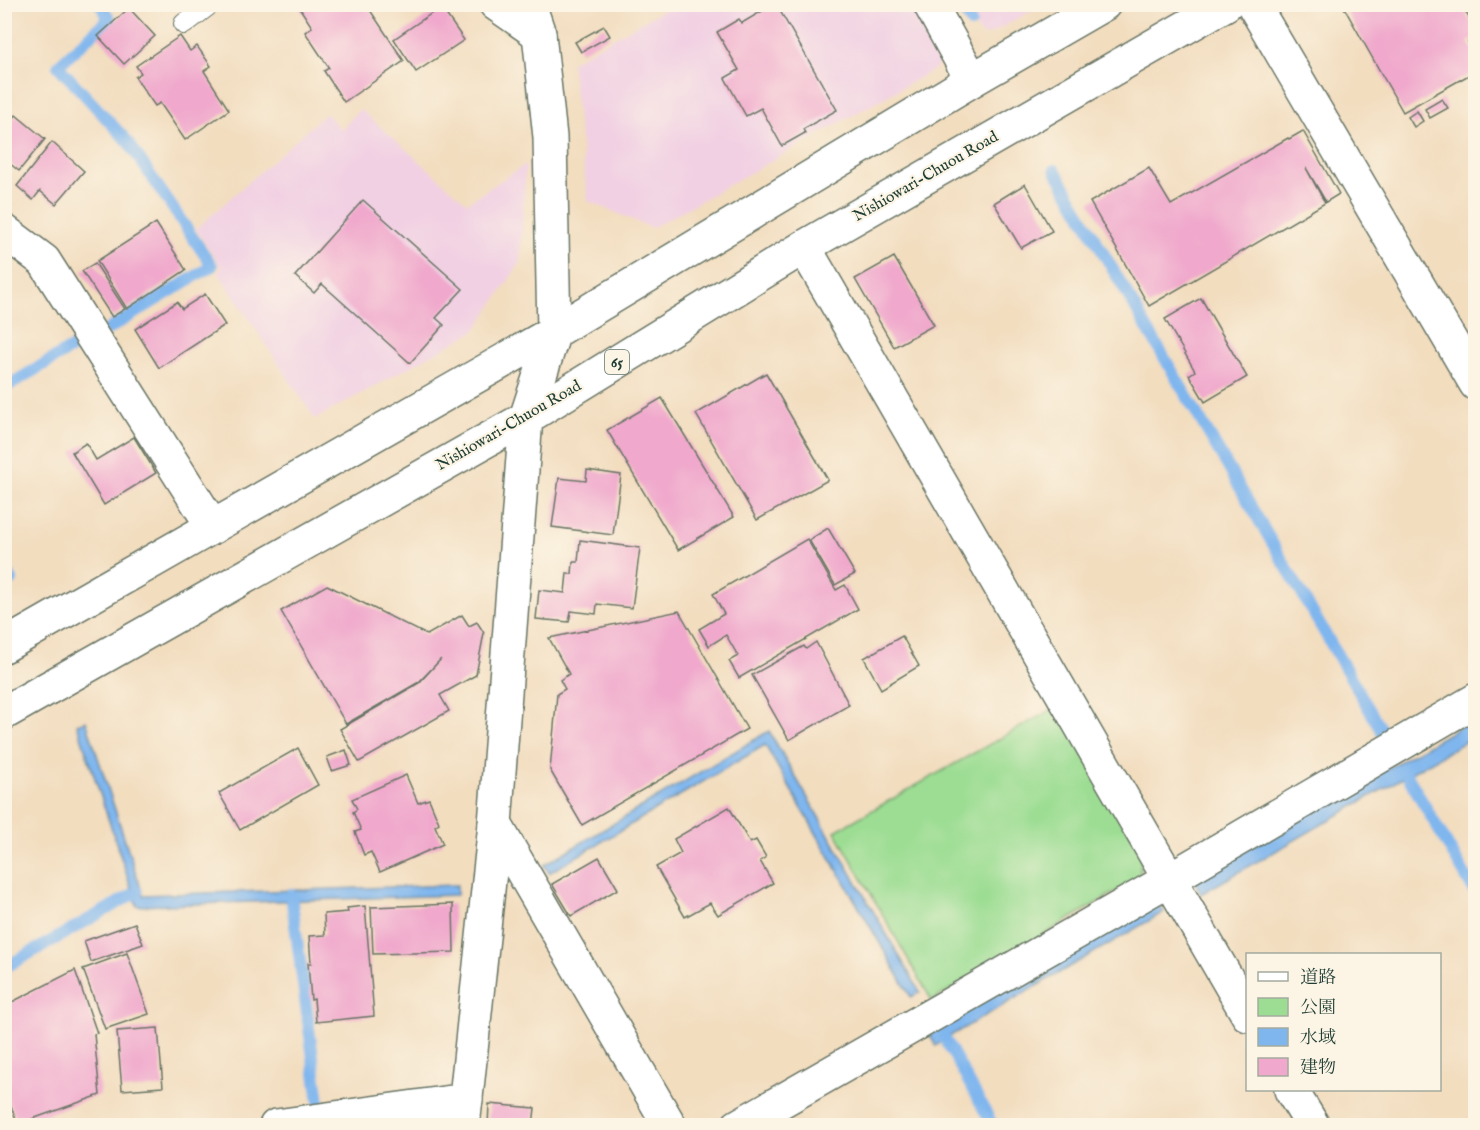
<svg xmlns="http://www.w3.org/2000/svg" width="1480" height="1130" font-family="'IM FELL English','Noto Serif JP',serif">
<rect width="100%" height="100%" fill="#fcf5e5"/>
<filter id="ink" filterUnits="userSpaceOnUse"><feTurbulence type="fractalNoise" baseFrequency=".0167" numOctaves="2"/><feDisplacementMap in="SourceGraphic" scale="12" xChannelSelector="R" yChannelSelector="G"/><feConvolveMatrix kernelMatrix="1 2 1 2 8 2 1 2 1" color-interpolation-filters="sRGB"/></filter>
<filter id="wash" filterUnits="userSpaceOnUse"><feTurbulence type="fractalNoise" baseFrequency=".008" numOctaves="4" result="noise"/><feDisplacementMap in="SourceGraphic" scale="24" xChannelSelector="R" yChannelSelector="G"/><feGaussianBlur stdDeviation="1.35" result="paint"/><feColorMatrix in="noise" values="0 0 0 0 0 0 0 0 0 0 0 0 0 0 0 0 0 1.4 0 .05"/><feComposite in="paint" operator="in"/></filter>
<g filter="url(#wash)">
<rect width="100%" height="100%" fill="#f2ddbf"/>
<g fill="#f1d0e3">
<path d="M674,4L917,5L942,50L937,68L652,228L588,201L571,62Z"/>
<path d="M964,5H1042L988,35H981Z"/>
<path d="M360,109L467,203L526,164L520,263L475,331L315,419L218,272L222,268L196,229L326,113L341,130Z"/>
</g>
<path fill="#9cdd93" stroke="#5e8d64" stroke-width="1.5" d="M1058,706L1142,853L1139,878L932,1001L835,831Z"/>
<g fill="#7fb6ee" stroke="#4f7a91" stroke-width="1.5">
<path d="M1475,718V736L1201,894L1194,880Z"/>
<path d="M86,721L143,895L457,885V895L137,906L77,724Z"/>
<path d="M769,731L920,992L911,997L765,745L549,873L544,865Z"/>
<path d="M1156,899L1164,912L945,1039L936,1046L928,1032Z"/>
</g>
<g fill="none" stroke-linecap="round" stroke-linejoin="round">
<g stroke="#7fb6ee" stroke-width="12">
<path d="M100,4L109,18L58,66L128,142L212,266L109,329"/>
<path d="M960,4L971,23"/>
<path d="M1055,170L1387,740"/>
<path d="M4,388L75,346"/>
<path d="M4,569L12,580"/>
<path d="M1407,775L1476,894"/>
<path d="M291,895L319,1102"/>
<path d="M4,968L137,892"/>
<path d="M945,1039L993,1126"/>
</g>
</g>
<g id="blocks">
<g fill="#f0a9cc">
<path d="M297,4H366L404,61L344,102L324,71L329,68L305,32L312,27Z"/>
<path d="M774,4H776L837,110L803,129L805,133L782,146L761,108L746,116L725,78L739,70L717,32L739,19L742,23Z"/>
<path d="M1342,4H1461L1476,30V38L1468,42L1476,55V71L1403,112Z"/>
<path d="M441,7L464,40L416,72L394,39Z"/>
<path d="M129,8L155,36L124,64L98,36Z"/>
<path d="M604,26L610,36L581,52L575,42Z"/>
<path d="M180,36L190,51L197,46L211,66L204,71L229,110L185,140L160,103L155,106L135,77L141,73L136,66Z"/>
<path d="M1442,99L1448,108L1430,118L1425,109Z"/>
<path d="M1417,111L1423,121L1414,127L1408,117Z"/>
<path d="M16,115L45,139L19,171L4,159V129Z"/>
<path d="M1303,131L1339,194L1326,202L1306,168L1325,203L1149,306L1090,202L1149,168L1171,205L1288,138L1289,139Z"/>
<path d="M52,142L84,171L56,204L40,191L33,200L17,186Z"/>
<path d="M1025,184L1052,231L1021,248L994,203Z"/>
<path d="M363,200L463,289L436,318L444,325L410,363L322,284L314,293L295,276Z"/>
<path d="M156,223L186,270L127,309L97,261Z"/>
<path d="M894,257L934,325L894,347L855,279Z"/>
<path d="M95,263L125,309L112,317L82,271Z"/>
<path d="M205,294L225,325L159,368L135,329L177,302L182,309Z"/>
<path d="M1201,298L1247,377L1205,402L1189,375L1195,371L1165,319Z"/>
<path d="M766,373L828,480L757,520L696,414Z"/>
<path d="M662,398L734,517L678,550L607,430Z"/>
<path d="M134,437L156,473L104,505L72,452L86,443L96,460Z"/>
<path d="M587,470L621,475L613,535L552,527L559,478L586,481Z"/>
<path d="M828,528L855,574L835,585L809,540Z"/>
<path d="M807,539L836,590L845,585L858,609L739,678L729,661L738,656L726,635L709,646L699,629L724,614L713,594Z"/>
<path d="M580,540L640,548L632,608L597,604L596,614L571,611L569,622L536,619L539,590L565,593L567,573L572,574L573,562H578Z"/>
<path d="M327,585L427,635L462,615L469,626L477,622L484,633L476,675L440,695L449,711L359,762L340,729L419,683L441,659L419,682L346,724L281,611Z"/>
<path d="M679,611L747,729L582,825L550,770L557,694L565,689L560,680L569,674L549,638Z"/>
<path d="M902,636L919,666L881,689L864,658Z"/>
<path d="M816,642L849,705L789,740L752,675L804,646L806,649Z"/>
<path d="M298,748L318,785L240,830L219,793Z"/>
<path d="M346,750L351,765L332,771L327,757Z"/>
<path d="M406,775L418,803L429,799L439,823L435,826L443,844L380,872L371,852L364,855L355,832L361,830L353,812L357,809L352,799Z"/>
<path d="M729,807L750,843L756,840L766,857L760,861L773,883L718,915L710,903L685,917L656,867L681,853L674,839Z"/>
<path d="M599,857L618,889L571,916L552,884Z"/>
<path d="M453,904L454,952L373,954L371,907Z"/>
<path d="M365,906L374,1016L316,1022L314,999L311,1000L308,963H311L309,936L325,935L324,914L348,912L347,908Z"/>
<path d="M135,923L143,944L91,962L84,941Z"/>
<path d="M127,953L149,1014L105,1029L83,969Z"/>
<path d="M75,970L97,1033L94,1034L100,1095L18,1124L4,1089V1006Z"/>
<path d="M158,1028L163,1087L122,1090L117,1031Z"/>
<path d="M489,1104L535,1108L533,1126H488Z"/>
</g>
</g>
</g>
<g filter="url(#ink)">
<use href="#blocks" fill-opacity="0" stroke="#697565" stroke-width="1.5"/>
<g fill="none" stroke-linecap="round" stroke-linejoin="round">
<defs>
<path id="service" d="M184,24L210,4"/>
<g id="minor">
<path d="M496,4L539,34"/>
<path d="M930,4L972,80"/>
<path d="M1253,4L1476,384"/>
<path d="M4,231L44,261L213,527"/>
<path d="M804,247L1248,1015"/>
<path d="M495,824L670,1126"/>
<path d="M1291,1090L1313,1126"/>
<path d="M276,1126L466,1100"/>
<path d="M463,1126L495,824L526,418L554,332L550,137L539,34L529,4"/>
<path d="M738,1126L1168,880L1476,700"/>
</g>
<g id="primary">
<path d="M4,646L554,332L972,80L1104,4"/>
<path d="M4,713L526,418L804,247L1226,4"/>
</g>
</defs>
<use href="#service" stroke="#697565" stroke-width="22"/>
<use href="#minor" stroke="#697565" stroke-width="36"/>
<use href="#primary" stroke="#697565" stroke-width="36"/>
<use href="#service" stroke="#fff" stroke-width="20"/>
<use href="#minor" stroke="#fff" stroke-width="33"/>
<use href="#primary" stroke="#fff" stroke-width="33"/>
</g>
</g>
<g text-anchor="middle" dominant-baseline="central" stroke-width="4.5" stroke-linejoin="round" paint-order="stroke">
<rect fill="#fcf5e5" stroke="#617469" stroke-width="1.5" x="605" y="350" width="24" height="24" rx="4.5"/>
<g font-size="15" font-weight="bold" fill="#1f3d34">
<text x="617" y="362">65</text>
</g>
<g font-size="16" fill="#1f3d34" stroke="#fcf5e5">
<text transform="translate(926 177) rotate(-30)">Nishiowari-Chuou Road</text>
<text transform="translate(509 426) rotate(-30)">Nishiowari-Chuou Road</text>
</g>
</g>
<rect width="1480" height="1130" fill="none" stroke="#fcf5e5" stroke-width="24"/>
<rect x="1246" y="953" width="195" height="138" fill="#fcf5e5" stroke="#a4ab9e" stroke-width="1.5"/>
<rect x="1258" y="972" width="30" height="9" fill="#ffffff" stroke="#a4ab9e" stroke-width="1.5"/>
<text x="1300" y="983" font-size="18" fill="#1f3d34">道路</text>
<rect x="1258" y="998" width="30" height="18" fill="#9cdd93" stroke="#a4ab9e" stroke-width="1.5"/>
<text x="1300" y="1013" font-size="18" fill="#1f3d34">公園</text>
<rect x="1258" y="1028" width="30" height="18" fill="#7fb6ee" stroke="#a4ab9e" stroke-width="1.5"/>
<text x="1300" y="1043" font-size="18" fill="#1f3d34">水域</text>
<rect x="1258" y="1058" width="30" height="18" fill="#f0a9cc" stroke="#a4ab9e" stroke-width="1.5"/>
<text x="1300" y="1073" font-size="18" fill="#1f3d34">建物</text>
</svg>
